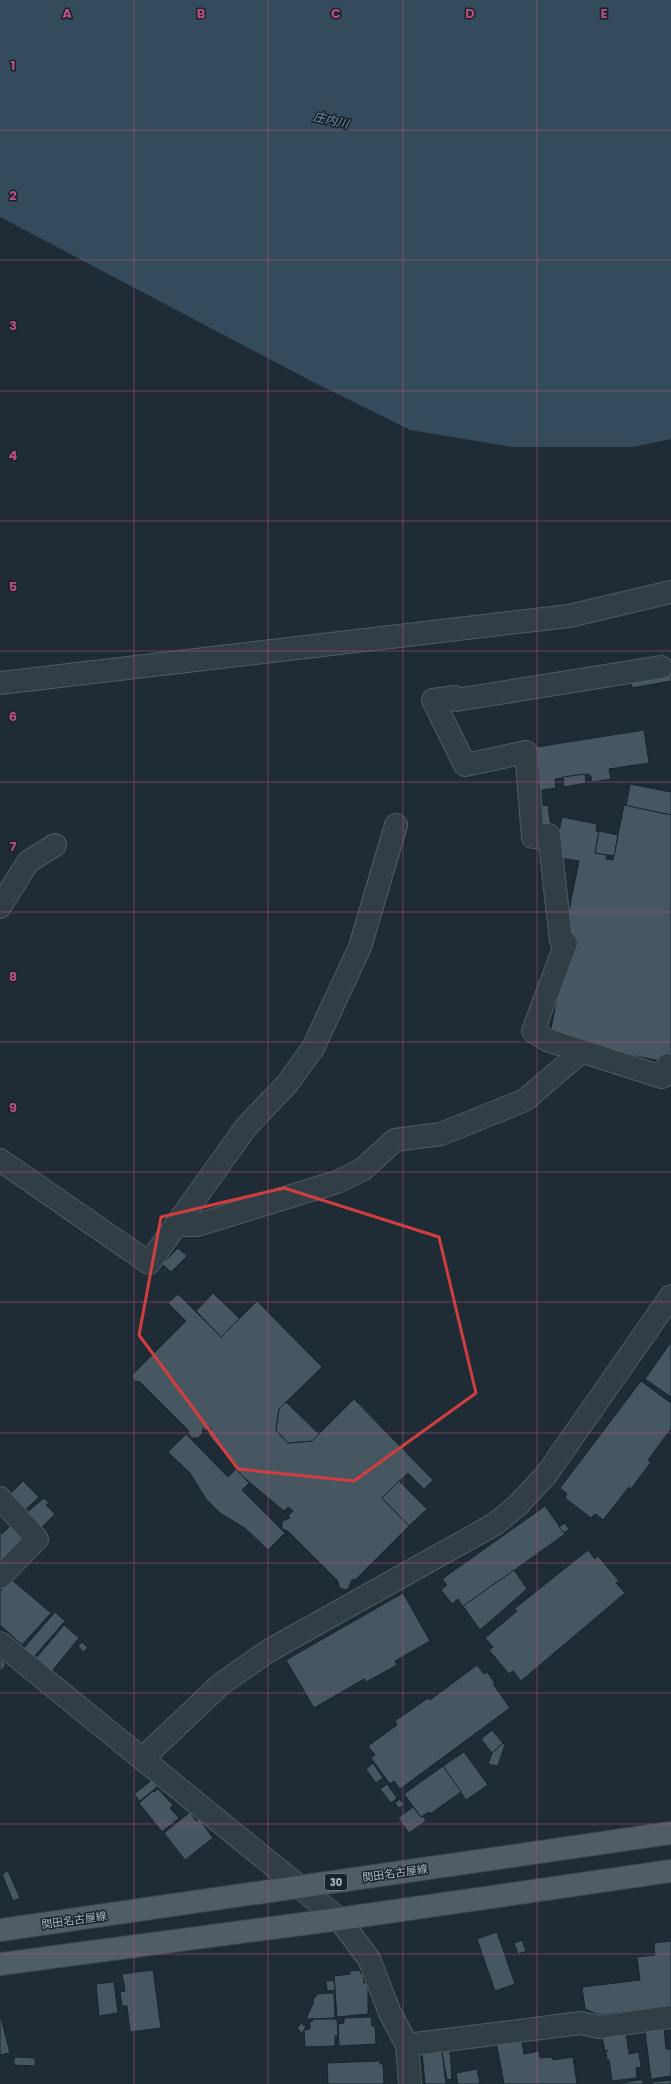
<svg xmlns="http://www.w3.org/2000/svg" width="671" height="2084" font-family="Poppins,'Noto Sans JP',sans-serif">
<rect width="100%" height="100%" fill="#1f2c35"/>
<path fill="#334b5d" d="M0,0H671V439L633,447H513L410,430L311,381L0,217Z"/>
<g fill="#475761" stroke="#1a242c">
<path d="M671,672V681L632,688L631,679Z"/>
<path d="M644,730L649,763L609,769L611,779L592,782L591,776H589V774L555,779L556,788L537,791L530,748Z"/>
<path d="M585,774L586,783L564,787L563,777Z"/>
<path d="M630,784L671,792V815L626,806Z"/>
<path d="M548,805L551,828L538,829L535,807Z"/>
<path d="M624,805L671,815V1063L549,1039L568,941L563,940L579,861L554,857L562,817L597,824L596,831L599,832L595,853L607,855L606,859L613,860Z"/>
<path d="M599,831L618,835L614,856L595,853Z"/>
<path d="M178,1248L187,1256L171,1272L162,1264Z"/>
<path d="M213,1293L240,1319L221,1337L196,1311Z"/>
<path d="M178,1294L221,1337L257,1301L322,1367L279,1409L276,1430L288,1443L312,1441L354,1399L433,1480L424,1489L408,1473L382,1498L409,1526L355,1580L354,1579L351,1581L349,1588L345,1590L339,1587L338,1581L288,1531L282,1529V1521L290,1518L288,1516L293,1511L288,1507L284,1511L242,1476L208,1434L212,1430L209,1427L205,1431L203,1428L202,1434L198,1438H192L189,1435L188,1430L140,1382L135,1381L132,1377L133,1374L186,1321L168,1303Z"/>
<path d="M671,1342V1397L645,1379Z"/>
<path d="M641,1381L671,1403V1429L648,1460L651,1462L631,1489L629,1487L603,1520L595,1514L591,1518L565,1498L567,1494L560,1488Z"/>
<path d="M286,1402L319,1434L312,1441L288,1443L276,1430L279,1409Z"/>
<path d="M186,1434L228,1477L236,1469L249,1483L242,1490L285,1533L268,1550L246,1529L220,1513L206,1499L190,1473L168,1452Z"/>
<path d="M23,1481L39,1497L23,1512L8,1496Z"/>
<path d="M399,1481L427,1509L409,1526L382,1498Z"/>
<path d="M44,1498L49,1503L46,1505L55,1514L40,1529L25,1514Z"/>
<path d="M545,1506L565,1534L463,1607L458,1599L452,1604L441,1590L447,1585L442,1579Z"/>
<path d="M13,1523L29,1541L0,1568V1532L2,1534Z"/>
<path d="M565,1523L569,1529L564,1533L559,1527Z"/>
<path d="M588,1550L595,1559L598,1556L619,1581L616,1583L625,1593L521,1681L513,1671L509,1674L489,1650L493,1647L485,1638L517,1611L514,1609Z"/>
<path d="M514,1570L527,1589L480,1630L463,1606Z"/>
<path d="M11,1579L51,1613L22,1645L0,1625V1591Z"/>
<path d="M403,1593L430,1641L395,1661L397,1665L366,1682L364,1679L314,1708L286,1660Z"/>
<path d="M55,1612L65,1621L33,1658L23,1649Z"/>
<path d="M64,1625L79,1638L52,1671L36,1658Z"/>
<path d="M82,1642L88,1648L83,1652L78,1646Z"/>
<path d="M0,1659L6,1664L0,1672Z"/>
<path d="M477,1665L484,1674L487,1672L495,1683L493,1684L510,1708L400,1789L394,1781L390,1784L371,1758L375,1755L368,1746L397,1725L395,1721L428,1698L430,1700Z"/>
<path d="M492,1730L503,1743L492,1753L481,1739Z"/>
<path d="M503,1743L505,1744L498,1766L488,1764L492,1753Z"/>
<path d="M464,1752L488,1785L466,1800L443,1766Z"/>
<path d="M373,1763L383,1778L376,1783L366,1769Z"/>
<path d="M443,1766L461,1792L430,1814L429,1812L421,1817L404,1794Z"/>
<path d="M152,1780L157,1787L140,1801L134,1794Z"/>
<path d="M387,1784L397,1798L391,1803L380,1789Z"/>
<path d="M158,1789L173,1805L170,1808L179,1818L162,1832L139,1803L153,1791L154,1792Z"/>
<path d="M400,1799L404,1805L399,1808L395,1803Z"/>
<path d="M413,1807L421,1817L423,1816L426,1821L409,1833L398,1818Z"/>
<path d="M190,1812L196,1821L199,1819L213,1838L185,1860L164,1833Z"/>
<path d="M8,1871L20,1898L13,1901L2,1874Z"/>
<path d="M497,1932L515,1984L495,1991L477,1939Z"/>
<path d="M522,1940L526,1951L518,1954L514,1943Z"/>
<path d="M671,1941V2006L599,2015L585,2009L582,1987L640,1980L637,1957L655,1955L654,1943Z"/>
<path d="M153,1970L161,2028L130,2032L127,2006H122L120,1992L125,1991L122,1974Z"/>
<path d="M360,1970L361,1974H363L364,1983H368V2014L337,2017L334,1976L350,1974V1971Z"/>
<path d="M334,1980L335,1990L327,1991L326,1981Z"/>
<path d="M114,1982L118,2013L99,2016L96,1984Z"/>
<path d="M334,1993L335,2018L306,2019L314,2002H312L317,1994Z"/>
<path d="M0,2014L10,2053L0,2055Z"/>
<path d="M371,2017L372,2026H375L376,2044L339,2046L338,2024L344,2023V2018Z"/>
<path d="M313,2019H337L338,2036H335V2046L305,2047L304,2030L310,2029V2021H313Z"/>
<path d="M301,2023L306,2027L302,2033L297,2029Z"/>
<path d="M664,2028L666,2049H671V2076L651,2079L645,2031Z"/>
<path d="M626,2033L629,2054L639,2052L641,2067L636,2068L637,2078L612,2081L609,2060H607L606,2052L608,2050L605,2051L602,2036Z"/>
<path d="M521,2037L524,2054L539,2051L540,2058L552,2057L553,2060L573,2057L577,2084H504L496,2041Z"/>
<path d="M442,2051L446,2084H425L422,2052Z"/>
<path d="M450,2051L452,2079L447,2080L442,2052Z"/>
<path d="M14,2057L35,2058V2066L14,2065Z"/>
<path d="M380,2061V2064H383L384,2084H328L327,2063Z"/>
<path d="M477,2069L480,2084H458L456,2073Z"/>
<path d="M638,2080H643V2084H617Z"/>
<path d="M671,2080V2084H652V2082Z"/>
</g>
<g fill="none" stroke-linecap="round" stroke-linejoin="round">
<defs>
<g id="minor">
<path d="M661,667L456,700L455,697L433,700L465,765L526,752L533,837L549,835L561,941L566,943L533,1031L547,1040L662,1077L668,1065L671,1066"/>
<path d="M0,683L569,616L671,592"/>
<path d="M0,907L28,862L55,845"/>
<path d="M0,1160L149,1263L246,1127L287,1084L313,1048L360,947L396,825"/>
<path d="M176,1225H197L337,1182L362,1170L395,1140L441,1134L525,1100L581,1052"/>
<path d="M0,1498L37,1539L0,1577"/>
<path d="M0,1643L339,1919L369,1959L390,2013L407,2045L410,2084"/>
<path d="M142,1759L221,1684L270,1650L495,1524L518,1505L546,1475L671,1296"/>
<path d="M407,2045L581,2023L599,2027L671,2017"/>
</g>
<g id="major">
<path d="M0,1930L671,1833"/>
<path d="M0,1964L339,1919L671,1871"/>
</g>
</defs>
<use href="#minor" stroke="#505b64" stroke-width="24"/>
<use href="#major" stroke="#3c464f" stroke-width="24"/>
<use href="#minor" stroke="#323e46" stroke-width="22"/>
<use href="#major" stroke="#505d66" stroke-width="22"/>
</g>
<path fill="none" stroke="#d03e3f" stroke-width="3" stroke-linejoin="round" d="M284,1188L439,1237L476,1393L354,1481L238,1469L139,1335L161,1217Z"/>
<path fill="none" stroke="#ba507f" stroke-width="1" stroke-opacity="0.55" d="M134,0V2084M268,0V2084M403,0V2084M537,0V2084M0,130H671M0,260H671M0,391H671M0,521H671M0,651H671M0,782H671M0,912H671M0,1042H671M0,1172H671M0,1302H671M0,1433H671M0,1563H671M0,1693H671M0,1824H671M0,1954H671"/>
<g text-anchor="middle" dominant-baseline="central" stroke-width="3" stroke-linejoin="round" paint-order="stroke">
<rect fill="#18222a" stroke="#808c95" stroke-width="1" x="325" y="1874" width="22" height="16" rx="3"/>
<g font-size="10" font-weight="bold" fill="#acb9c3">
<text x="336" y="1882">30</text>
</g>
<g font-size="11" fill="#acb9c3" stroke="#18222a">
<text transform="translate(395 1873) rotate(-8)">関田名古屋線</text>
<text transform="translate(74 1920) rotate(-8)">関田名古屋線</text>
</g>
<g font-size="12" font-style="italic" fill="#6d8fa7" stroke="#18222a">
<text transform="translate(331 120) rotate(13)">庄内川</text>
</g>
</g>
<g font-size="13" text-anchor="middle" font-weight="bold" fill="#ba507f" stroke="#18222a" stroke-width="3" stroke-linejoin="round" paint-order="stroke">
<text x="67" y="18">A</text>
<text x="201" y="18">B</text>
<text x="336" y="18">C</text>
<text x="470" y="18">D</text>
<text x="604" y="18">E</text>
<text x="13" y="70">1</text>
<text x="13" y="200">2</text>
<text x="13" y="330">3</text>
<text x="13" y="460">4</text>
<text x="13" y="591">5</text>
<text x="13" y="721">6</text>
<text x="13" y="851">7</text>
<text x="13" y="981">8</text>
<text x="13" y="1112">9</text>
</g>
</svg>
